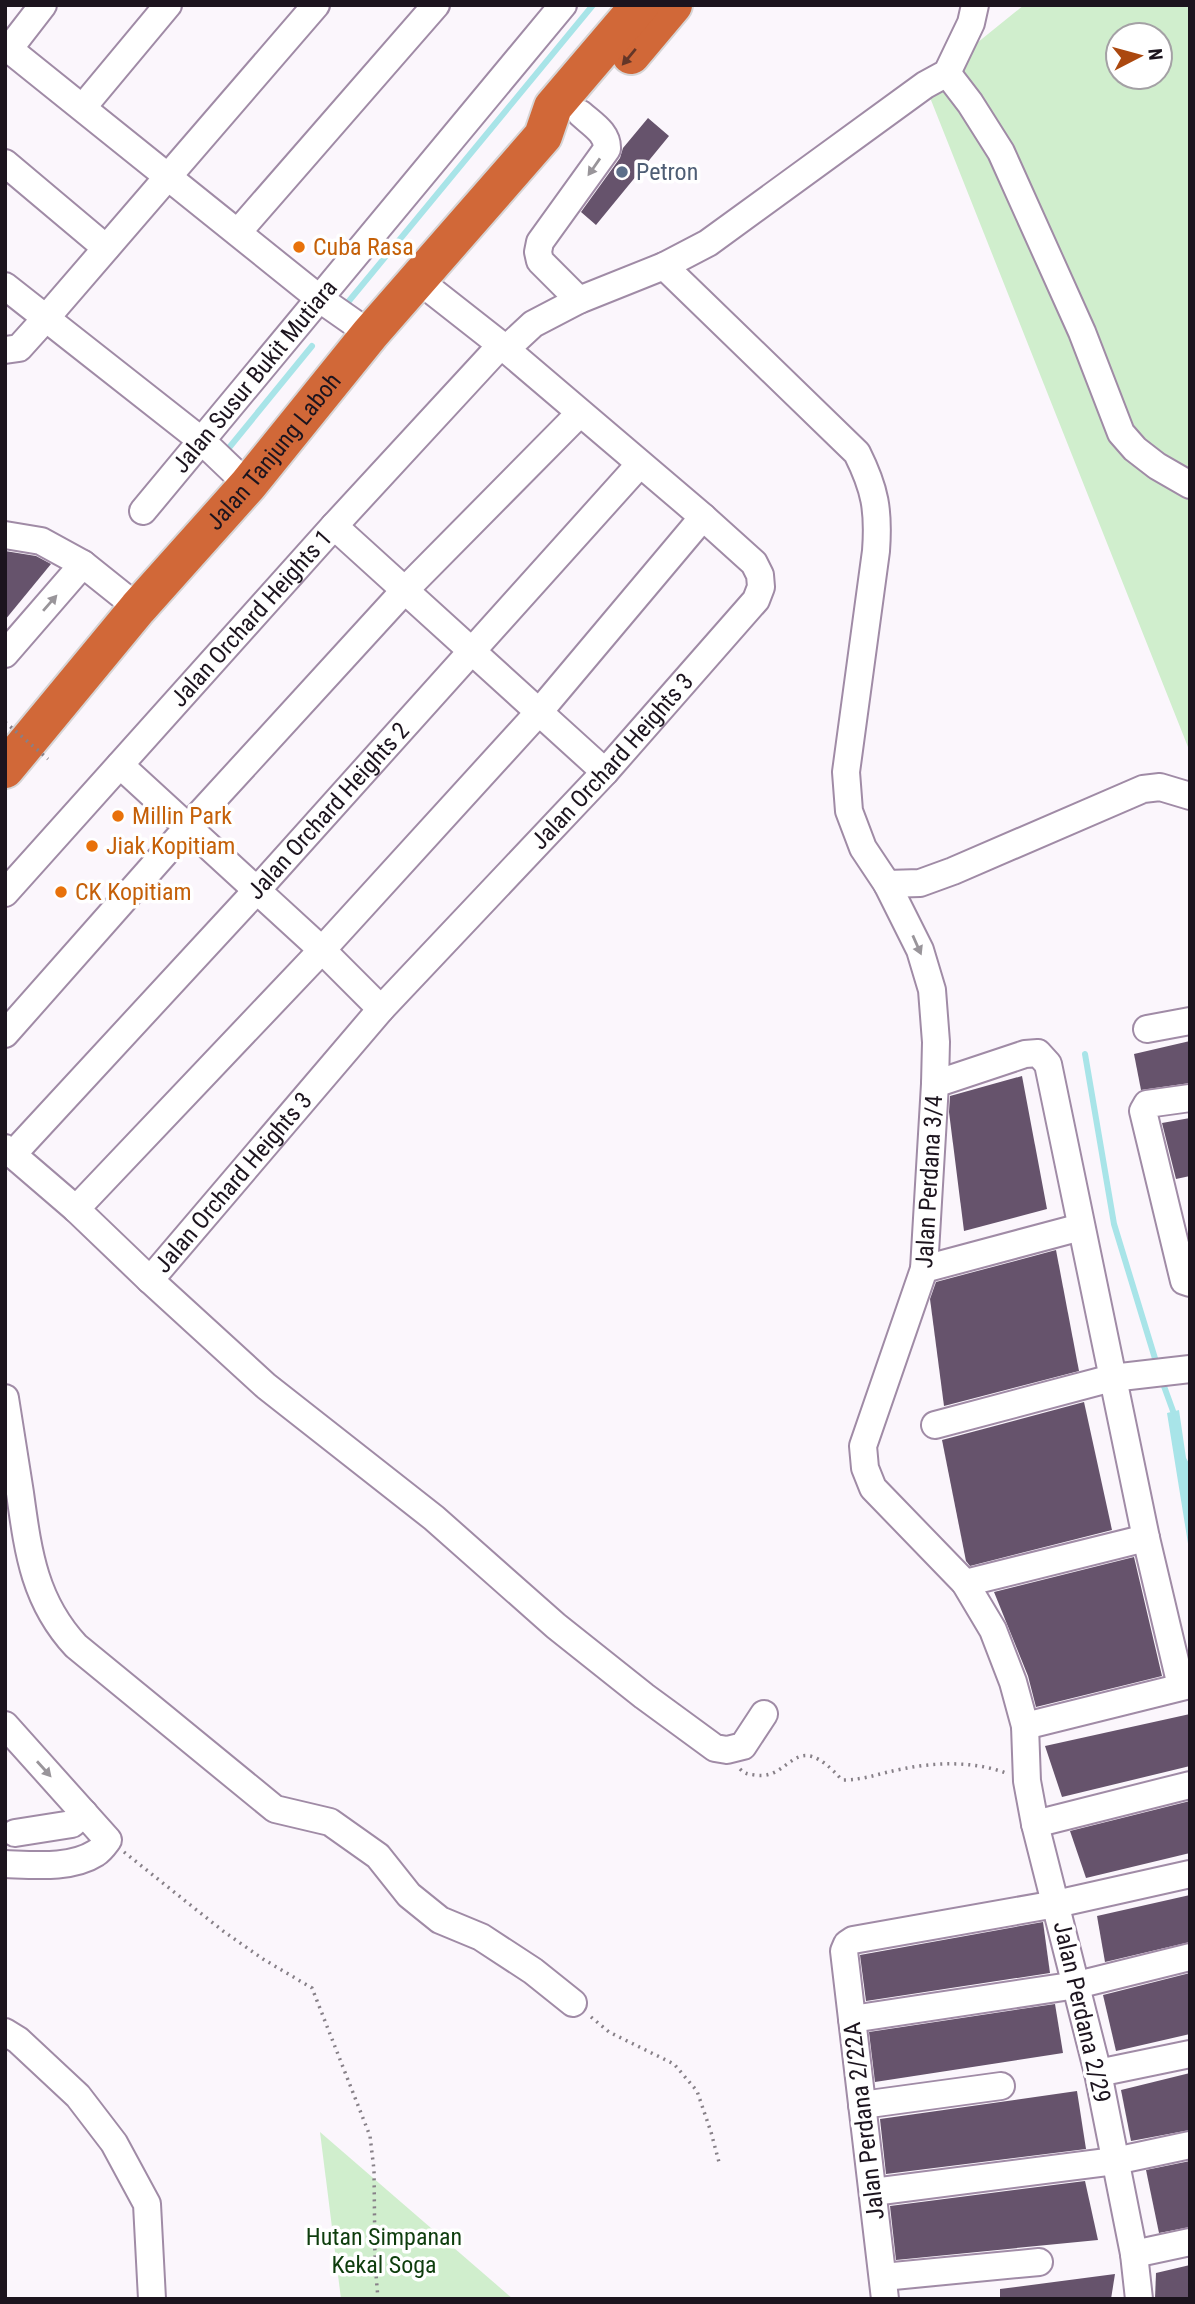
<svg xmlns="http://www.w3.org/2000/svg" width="1195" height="2304" font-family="'Roboto Condensed',sans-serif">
<rect width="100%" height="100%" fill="#fbf6fc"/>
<g fill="#d0eecd" fill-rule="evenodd">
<path d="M1024,5H1190V752L925,85ZM1118,35H1160V77H1118Z"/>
<path d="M320,2132L513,2299H341Z"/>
</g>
<path fill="#a8e4e8" d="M1179,1410L1186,1458L1190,1465V1556L1167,1413Z"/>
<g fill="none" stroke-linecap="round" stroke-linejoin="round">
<g stroke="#a8e4e8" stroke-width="6">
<path d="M344,307L593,5"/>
<path d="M228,449L312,346"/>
<path d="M1085,1054L1114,1224L1157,1365"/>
<path d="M1161,1378L1173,1411"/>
</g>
</g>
<g fill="#66536c">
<path d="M648,118L669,136L596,225L581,212L620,158L623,148Z"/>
<path d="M5,551L36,556L51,564L5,620Z"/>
<path d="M1190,1041V1083L1141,1090L1134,1054Z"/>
<path d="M1022,1076L1047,1209L964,1231L949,1112L950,1096Z"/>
<path d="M1190,1118V1176L1176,1179L1162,1123Z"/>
<path d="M1056,1250L1079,1371L944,1406L930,1299L936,1282Z"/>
<path d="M1084,1402L1112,1530L970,1566L966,1561L942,1440Z"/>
<path d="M1134,1557L1162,1676L1036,1707L1028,1676L994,1592Z"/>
<path d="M1190,1714V1766L1062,1797L1045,1746Z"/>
<path d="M1190,1801V1853L1086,1878L1070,1831Z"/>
<path d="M1190,1895V1942L1105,1962L1097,1916Z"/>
<path d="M1043,1922L1050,1973L866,2001L860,1955Z"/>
<path d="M1190,1973V2034L1116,2051L1103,1995Z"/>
<path d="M1055,2004L1063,2053L875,2082L869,2032Z"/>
<path d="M1190,2073V2130L1131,2141L1121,2090Z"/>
<path d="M1077,2091L1086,2149L886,2174L880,2119Z"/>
<path d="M1190,2161V2227L1159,2233L1146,2170Z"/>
<path d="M1085,2181L1098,2240L896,2260L890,2206Z"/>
<path d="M1190,2265V2299H1155L1156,2273Z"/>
<path d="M1115,2274L1111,2299H1000V2289Z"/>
</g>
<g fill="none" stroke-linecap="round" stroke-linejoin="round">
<defs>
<g id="minor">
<path d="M5,46L320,299L370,334"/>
<path d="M9,49L43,5"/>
<path d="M947,73L970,103L1001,152L1082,332L1121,433L1135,449L1157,466L1190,485"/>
<path d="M83,107L168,5"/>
<path d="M5,163L106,248"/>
<path d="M238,232L436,5"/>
<path d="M664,266L857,453C875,489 879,510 876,551L846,772L849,811L863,848L887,884L920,950L932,990L936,1042L935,1084"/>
<path d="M5,286L202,441L248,485"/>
<path d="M579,300L540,261L538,252L540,242L607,149C608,133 592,124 581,114"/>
<path d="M5,350L19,348L46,318L316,5"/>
<path d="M505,350L533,324L579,300L664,266L708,243L925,85L947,73L971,23L975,5"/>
<path id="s1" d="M143,511L563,5"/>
<path d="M334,526L605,772"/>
<path d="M5,535L41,541L83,564"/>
<path d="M5,654L83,564L138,608"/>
<path d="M120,765L322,950L381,1009"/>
<path d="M887,884L920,883L953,871L1143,789L1160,787L1190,796"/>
<path id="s2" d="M5,893L334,526L501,345"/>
<path d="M1147,1029L1190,1021"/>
<path d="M5,1034L188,827L404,591L580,413"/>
<path d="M1190,1098L1147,1104L1143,1111L1184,1281L1190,1283"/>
<path d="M5,1148L76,1209L150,1280L266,1386L434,1518L556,1626L644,1696L715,1748L727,1750L743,1746L764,1714"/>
<path id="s3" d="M13,1154L257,890L639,465"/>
<path d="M76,1209L322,950L539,712L703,517"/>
<path d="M924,1269L1081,1227"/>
<path id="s4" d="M150,1280L381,1009L605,772L756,600L761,587L760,575L754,563L703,517L501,345L417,279"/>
<path d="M5,1398C10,1429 15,1461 20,1493C28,1551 34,1601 76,1646L275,1809L330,1822L378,1856L409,1895L440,1920L481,1937L533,1971L573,2003"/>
<path d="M935,1425L1112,1378L1190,1369"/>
<path d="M965,1583L1146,1538"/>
<path d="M5,1725L108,1840C105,1844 101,1850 96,1853C71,1869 34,1865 5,1864"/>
<path d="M1025,1726L1190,1685"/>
<path d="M1035,1824L1190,1785"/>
<path d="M15,1833L72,1824L84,1813"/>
<path d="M852,2019L1077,1985L1190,1957"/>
<path d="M5,2032L18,2040L78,2096L114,2143L147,2204L152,2299"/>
<path d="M1098,2073L1190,2054"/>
<path d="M862,2105L1001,2086"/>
<path d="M873,2192L1115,2161L1190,2145"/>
<path d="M1134,2254L1190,2242"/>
<path d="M883,2277L1039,2262"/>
<path d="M885,2299L844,1951L847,1944L853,1940L1056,1904L1190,1874"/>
<path id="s5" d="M1139,2299L1134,2254L1098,2073L1035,1824L1027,1781L1025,1726L1013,1682L993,1630L965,1583L873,1488L865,1468L863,1446L924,1269L935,1084L1025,1054L1038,1053L1048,1064L1146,1538L1181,1686"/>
</g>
<g id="highway">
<path d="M631,55L673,5"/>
<path id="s6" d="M5,769L138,608L248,485L370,334L543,136L553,107L640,5"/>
</g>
</defs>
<use href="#minor" stroke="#a08ba6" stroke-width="30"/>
<use href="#highway" stroke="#d6d5d6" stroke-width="42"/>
<g stroke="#878088" stroke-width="3.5" stroke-dasharray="2 5" stroke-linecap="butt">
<path d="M740,1769C745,1774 748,1774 755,1775C793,1781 793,1725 842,1780C865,1780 880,1773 902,1769C936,1762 974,1761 1006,1773"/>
<path d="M124,1852L223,1931L263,1959L312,1988L370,2136L374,2170L375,2262L378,2299"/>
<path d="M591,2017L609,2032L674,2064L697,2091L711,2132L720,2166"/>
</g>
<use href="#minor" stroke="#fff" stroke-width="26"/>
<use href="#highway" stroke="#d16838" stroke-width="38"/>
<path stroke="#878088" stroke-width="3.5" stroke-dasharray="2 5" stroke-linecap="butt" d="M5,722L48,759"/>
</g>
<defs><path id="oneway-solid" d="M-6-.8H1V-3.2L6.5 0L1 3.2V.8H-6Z" transform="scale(1.75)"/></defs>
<use fill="#643628" href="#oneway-solid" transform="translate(629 57) rotate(130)"/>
<g fill="#99959a">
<use href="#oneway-solid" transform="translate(594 167) rotate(125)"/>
<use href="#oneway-solid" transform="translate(50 603) rotate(-49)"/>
<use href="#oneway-solid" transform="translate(917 945) rotate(66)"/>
<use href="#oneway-solid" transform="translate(44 1769) rotate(48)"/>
</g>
<circle fill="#5c6f8a" stroke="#fff" stroke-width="2.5" cx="622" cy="172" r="7"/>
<g fill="#e8710a" stroke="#fff" stroke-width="2.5">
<circle cx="299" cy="247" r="7"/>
<circle cx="118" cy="816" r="7"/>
<circle cx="92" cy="846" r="7"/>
<circle cx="61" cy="892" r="7"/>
</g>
<g text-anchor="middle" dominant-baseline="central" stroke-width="7" stroke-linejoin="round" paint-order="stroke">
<g font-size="24" fill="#4e5e75" stroke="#fff" text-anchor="start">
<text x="636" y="172">Petron</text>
</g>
<g font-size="24" fill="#c56008" stroke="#fff" text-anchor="start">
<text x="313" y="247">Cuba Rasa</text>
<text x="132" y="816">Millin Park</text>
<text x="106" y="846">Jiak Kopitiam</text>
<text x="75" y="892">CK Kopitiam</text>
</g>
<g font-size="24" fill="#1c141e" stroke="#fff">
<text stroke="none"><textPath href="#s1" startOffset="175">Jalan Susur Bukit Mutiara</textPath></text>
<text stroke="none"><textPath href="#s6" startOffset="416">Jalan Tanjung Laboh</textPath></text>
<text stroke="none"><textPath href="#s2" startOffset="369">Jalan Orchard Heights 1</textPath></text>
<text stroke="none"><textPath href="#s4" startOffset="695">Jalan Orchard Heights 3</textPath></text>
<text stroke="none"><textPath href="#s3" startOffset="466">Jalan Orchard Heights 2</textPath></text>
<text stroke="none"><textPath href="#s4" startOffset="128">Jalan Orchard Heights 3</textPath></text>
<text stroke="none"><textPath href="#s5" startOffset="1192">Jalan Perdana 3/4</textPath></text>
<text transform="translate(1082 2012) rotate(77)">Jalan Perdana 2/29</text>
<text transform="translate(864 2121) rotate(-97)">Jalan Perdana 2/22A</text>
</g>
<g font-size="24" fill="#0e3d0d" stroke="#fff">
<text x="384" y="2237">Hutan Simpanan<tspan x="384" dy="28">Kekal Soga</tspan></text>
</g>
</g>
<rect width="1195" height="2304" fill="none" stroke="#1c141e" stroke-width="14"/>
<g transform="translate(1139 56) rotate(84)"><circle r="33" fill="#ffffff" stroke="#a4a1a5" stroke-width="2"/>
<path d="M0-5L12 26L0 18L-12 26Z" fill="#ab480f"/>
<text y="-10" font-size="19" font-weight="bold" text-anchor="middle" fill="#1c141e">N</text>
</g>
</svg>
